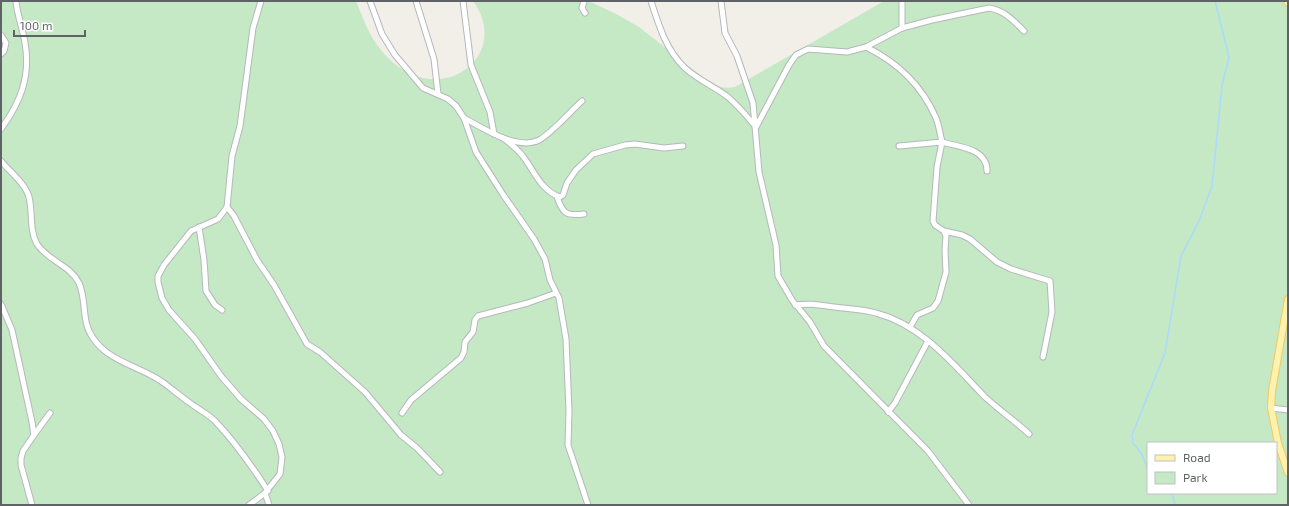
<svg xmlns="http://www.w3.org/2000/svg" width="1289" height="506" font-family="'Exo 2',sans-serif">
<rect width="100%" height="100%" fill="#f1efe8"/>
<path fill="#c5e8c5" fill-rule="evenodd" d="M1,1H356C363,18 369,36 381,50C433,115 515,59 473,1H585L593,3L616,14L639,27L709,82C718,87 726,89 735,87L884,1H1288V505H1ZM1148,443H1276V493H1148Z"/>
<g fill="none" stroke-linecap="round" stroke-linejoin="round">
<g stroke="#aadaff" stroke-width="1.5">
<path d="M1148,469L1141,453L1133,443L1132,435L1165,353L1181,256L1199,221L1212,186L1222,86L1229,57L1215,1"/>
<path d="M1172,493L1175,505"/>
</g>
<defs>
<g id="minor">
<path d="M370,1L382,34L395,55L423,88L448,99L456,106L464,118L476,152L504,196L534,239L545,259L550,280L559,298L566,339L569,411L568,445L588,505"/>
<path d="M416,1L434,59L438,94"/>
<path d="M463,1L471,65L490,112L494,134"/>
<path d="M584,1L582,8L585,13"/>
<path d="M651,1C659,26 666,50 685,68C698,80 715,87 728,97C738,106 747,116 755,126"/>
<path d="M721,1L725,33L737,56L753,103L759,172L776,245L778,276L792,300L810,322L824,346L928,451L969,505"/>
<path d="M902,1V28"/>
<path d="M1,35L6,43L4,51L1,54"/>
<path d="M866,47C897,62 922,86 936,118C939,125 940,134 942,142C959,147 987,148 987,171"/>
<path d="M464,118C483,128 517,151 539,140C551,134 571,111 582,101"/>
<path d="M756,127L789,65L796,55L808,49L847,52L866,47L902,28L932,20L989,8C1004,10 1014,21 1024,31"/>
<path d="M1,129C20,103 31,77 25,43C23,29 17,15 16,1"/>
<path d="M503,138C510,143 516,148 522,155C534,170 540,190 560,197L563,195L567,183L576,170L593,154L625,145L635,144L664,148L683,146"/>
<path d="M899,146L942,142L937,167L933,221L935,225L944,231L962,235L970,239L997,262L1011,269L1050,281L1052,312L1043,357"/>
<path d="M1,161C10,172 25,183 29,197C33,212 29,230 37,244C48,261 70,265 79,283C87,301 81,322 93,338C109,362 139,366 161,381C171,388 180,396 190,403C198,409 208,414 215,421C235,442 252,466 268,491"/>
<path d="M557,197C563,214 566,216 584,214"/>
<path d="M227,207L234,216L257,260L274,285L307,344L320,352L365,392L401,435L417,448L440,472"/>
<path d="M199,227L204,260L206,291L215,305L222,310"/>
<path d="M1,304L12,330L32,422L34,435L23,451L21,458V465L32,505"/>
<path d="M795,305C813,303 818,305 834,307C849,309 862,309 876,313C922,325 953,364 985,397C999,410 1015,421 1029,434"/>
<path d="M910,327L917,315L933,308L938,301L946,272L945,250L946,236L944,231"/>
<path d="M1271,408L1288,410"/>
<path d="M888,412L895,403L928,341"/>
<path d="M402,413L411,400L461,358L464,352L465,342L473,332L475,320L478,316L528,303L556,293"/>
<path d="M34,435L50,413"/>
<path d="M265,493L269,505"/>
<path d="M249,505L265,493L280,474L282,457L279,444L273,431L264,419L241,399L221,376L195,339L169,310L162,298L158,282V276L164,265L191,231L218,219L227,207L232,156L240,126L253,28L261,1"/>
</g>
<g id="major">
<path d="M1287,1L1288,3"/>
<path d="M1288,299L1272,391L1271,408L1278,443L1288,473"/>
</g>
</defs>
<use href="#minor" stroke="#b5b8bc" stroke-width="7"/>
<use href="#major" stroke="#f2c960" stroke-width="8"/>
<use href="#minor" stroke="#fff" stroke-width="5"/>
<use href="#major" stroke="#fff2af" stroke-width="6"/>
</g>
<rect width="1289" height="506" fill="none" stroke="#5f6368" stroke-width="4"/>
<rect x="1147" y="442" width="130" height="52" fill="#ffffff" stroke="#bfc1c3"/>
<rect x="1155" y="455" width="20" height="6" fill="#fff2af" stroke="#bfc1c3"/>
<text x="1183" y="462" font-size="12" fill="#5f6368">Road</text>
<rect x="1155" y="472" width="20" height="12" fill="#c5e8c5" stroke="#bfc1c3"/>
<text x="1183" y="482" font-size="12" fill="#5f6368">Park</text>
<path d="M14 30v6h71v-6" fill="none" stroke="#5f6368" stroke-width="2"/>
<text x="20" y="30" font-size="12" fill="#5f6368" stroke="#ffffff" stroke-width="3" paint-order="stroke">100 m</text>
</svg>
